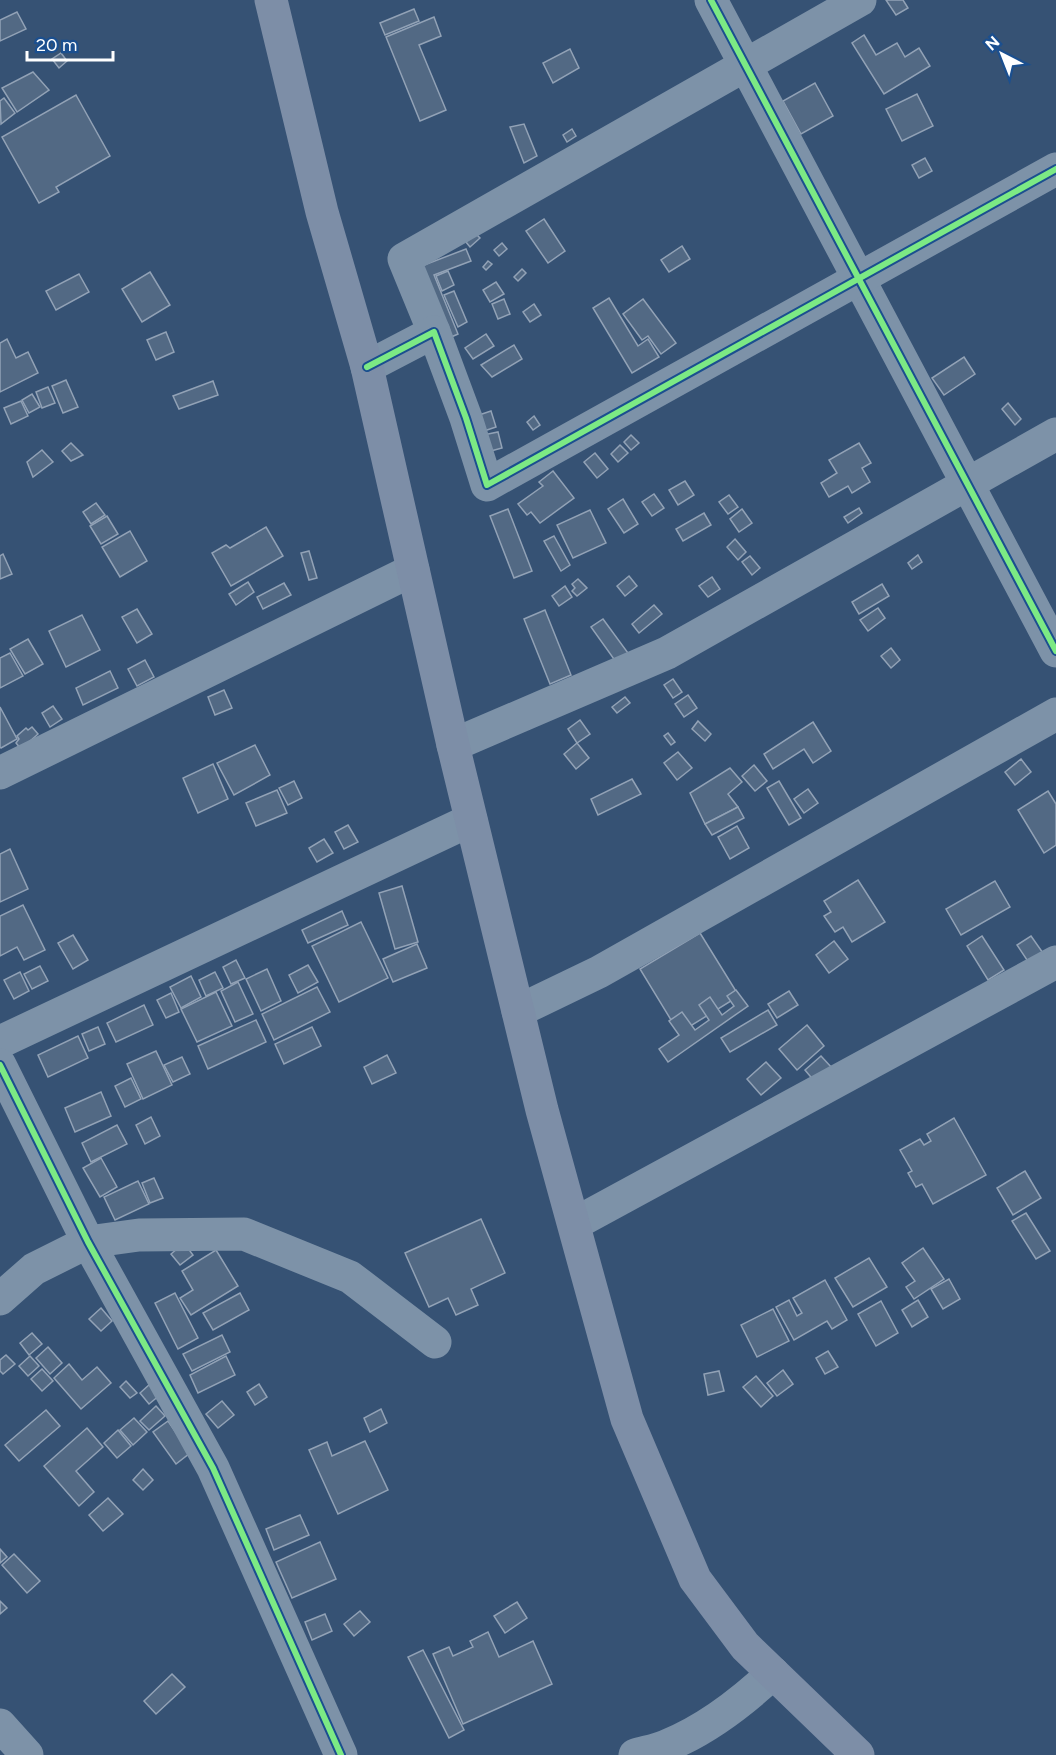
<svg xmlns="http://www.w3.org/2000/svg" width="1056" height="1755" font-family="Figtree,sans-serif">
<rect width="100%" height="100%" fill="#365274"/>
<g fill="#526984" stroke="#92a2b6" stroke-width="1.5">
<path d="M886,0H903L908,8L896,15Z"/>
<path d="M414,9L419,21L385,35L380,23Z"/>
<path d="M17,12L26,29L0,41V20Z"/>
<path d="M434,17L441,36L419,45L446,110L420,121L386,37Z"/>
<path d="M864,35L876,55L897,43L905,57L919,48L930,66L884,94L852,43Z"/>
<path d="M570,49L579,68L553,83L543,63Z"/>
<path d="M61,53L67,61L59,68L52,59Z"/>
<path d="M33,72L49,90L17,112L2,88Z"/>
<path d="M815,83L833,116L801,134L783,101Z"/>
<path d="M917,94L933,126L902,141L886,109Z"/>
<path d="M76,95L110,156L56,187L59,192L39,203L2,137Z"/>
<path d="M4,98L15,113L1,124L0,101Z"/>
<path d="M524,124L537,156L524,163L510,127Z"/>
<path d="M572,129L576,136L567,142L563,135Z"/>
<path d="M925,158L932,171L919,178L912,165Z"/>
<path d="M544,219L565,251L548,263L526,231Z"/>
<path d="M476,234L480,238L470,247L466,242Z"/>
<path d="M502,243L507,249L499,256L494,250Z"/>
<path d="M682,246L690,259L669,272L661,260Z"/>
<path d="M466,249L471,261L434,275L458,334L449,338L419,267Z"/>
<path d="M488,261L492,264L486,270L483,267Z"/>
<path d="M522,269L526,273L518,281L514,277Z"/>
<path d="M448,271L454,285L442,291L436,276Z"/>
<path d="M150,272L170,305L142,322L122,289Z"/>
<path d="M79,274L89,292L56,310L46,291Z"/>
<path d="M496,282L504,294L490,302L483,290Z"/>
<path d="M454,291L467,322L458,327L444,295Z"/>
<path d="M609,298L638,346L648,339L659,357L632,373L593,308Z"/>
<path d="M504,299L510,314L498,319L492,304Z"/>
<path d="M643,299L676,343L661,354L648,336L642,340L623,314Z"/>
<path d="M534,304L541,315L530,322L523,312Z"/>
<path d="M166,332L174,352L156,360L147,340Z"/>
<path d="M486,334L494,346L473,359L465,348Z"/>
<path d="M7,339L16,358L28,352L38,373L0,392V343Z"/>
<path d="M514,345L522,359L492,377L481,365Z"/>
<path d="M964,357L975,374L944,395L932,378Z"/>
<path d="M66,380L78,407L63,413L52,386Z"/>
<path d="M213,381L218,395L179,409L173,396Z"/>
<path d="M48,387L55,403L42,408L36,392Z"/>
<path d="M32,394L40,407L29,413L22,400Z"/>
<path d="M21,401L28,416L11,424L4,408Z"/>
<path d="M1008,403L1021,419L1015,425L1002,409Z"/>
<path d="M491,411L496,427L481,432L476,416Z"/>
<path d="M534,416L540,425L533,430L527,422Z"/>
<path d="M498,432L502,448L487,452L483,435Z"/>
<path d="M631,435L639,443L631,450L624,442Z"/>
<path d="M71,443L83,455L71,461L62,451Z"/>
<path d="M859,443L871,463L862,468L870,482L852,493L848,486L829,497L821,483L837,473L829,460Z"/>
<path d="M620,445L628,453L618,462L611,454Z"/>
<path d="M42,450L53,462L33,477L27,462Z"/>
<path d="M595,453L608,469L597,478L584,462Z"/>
<path d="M553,471L574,498L540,523L531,512L527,515L518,504L543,486L539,482Z"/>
<path d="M685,481L694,495L678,505L669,490Z"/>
<path d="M654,494L664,508L652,516L642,502Z"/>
<path d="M729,495L738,507L728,514L719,502Z"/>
<path d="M623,499L638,524L624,533L608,509Z"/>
<path d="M96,503L105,515L91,524L83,512Z"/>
<path d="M859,508L862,513L848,523L844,517Z"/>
<path d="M508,509L532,571L514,578L490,516Z"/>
<path d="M742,509L752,523L739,532L730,519Z"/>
<path d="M590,510L606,543L573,558L557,525Z"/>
<path d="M704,513L711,525L683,541L676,529Z"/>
<path d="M107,516L118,534L101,544L90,526Z"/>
<path d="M266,527L283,556L231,586L212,553L226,545L230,548Z"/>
<path d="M130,531L147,561L120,577L102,547Z"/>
<path d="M554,536L570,565L561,571L544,541Z"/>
<path d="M735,539L746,552L738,560L727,547Z"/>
<path d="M309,551L317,578L309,580L301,553Z"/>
<path d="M3,554L12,574L0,579V556Z"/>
<path d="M918,555L922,562L912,569L908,563Z"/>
<path d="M750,556L760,568L752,575L742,562Z"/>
<path d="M629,576L637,586L625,596L617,586Z"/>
<path d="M712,577L720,589L708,597L699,586Z"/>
<path d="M578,579L587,588L577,596L572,591L575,588L572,584Z"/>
<path d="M248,582L254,592L236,605L229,594Z"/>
<path d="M284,583L291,595L263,609L257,597Z"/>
<path d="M882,584L889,596L859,614L852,602Z"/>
<path d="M565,586L572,597L559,606L552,596Z"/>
<path d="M654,605L662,614L639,633L632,624Z"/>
<path d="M878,608L885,618L868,631L860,620Z"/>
<path d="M137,609L152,634L137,643L122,617Z"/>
<path d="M545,610L571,675L550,684L524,619Z"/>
<path d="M82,615L100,650L66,667L49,631Z"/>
<path d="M603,619L628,653L616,662L591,627Z"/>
<path d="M28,639L43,664L25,674L10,649Z"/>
<path d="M891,648L900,660L891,668L881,656Z"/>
<path d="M10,653L23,676L0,688V658Z"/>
<path d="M145,660L154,677L137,686L128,669Z"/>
<path d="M110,671L118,688L83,705L76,688Z"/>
<path d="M673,679L682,692L673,698L664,685Z"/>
<path d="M224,690L232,708L215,715L208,697Z"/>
<path d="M688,695L697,708L684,717L675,704Z"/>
<path d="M625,697L630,703L617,713L612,707Z"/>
<path d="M53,706L62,719L50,727L42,713Z"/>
<path d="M0,707L17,739L1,748L0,747Z"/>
<path d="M580,720L590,734L577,743L568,729Z"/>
<path d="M698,721L711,734L705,741L692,729Z"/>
<path d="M813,722L831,751L813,763L804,749L773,769L764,754Z"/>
<path d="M32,727L38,734L21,749L16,743L19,739L17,736L26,728L28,730Z"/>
<path d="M668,733L675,742L671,745L664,736Z"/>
<path d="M577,743L589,758L576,769L564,754Z"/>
<path d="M255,745L270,775L234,795L217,763Z"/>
<path d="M678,752L692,768L677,780L664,763Z"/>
<path d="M1021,759L1031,772L1015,785L1005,772Z"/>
<path d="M213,764L228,799L198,813L183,778Z"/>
<path d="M754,765L767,781L755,791L742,776Z"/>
<path d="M730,768L742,782L728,794L738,807L705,824L690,793Z"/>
<path d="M632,779L641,794L598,815L591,799Z"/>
<path d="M294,781L302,798L288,805L279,788Z"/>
<path d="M779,781L801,818L789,825L767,788Z"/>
<path d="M808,789L818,803L804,813L794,799Z"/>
<path d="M277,790L287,813L256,826L246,803Z"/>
<path d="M1048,791L1056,804V845L1044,853L1018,810Z"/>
<path d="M738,807L744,818L712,835L705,824Z"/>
<path d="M348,825L358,842L344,849L335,832Z"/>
<path d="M737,826L749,848L730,859L718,837Z"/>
<path d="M324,839L333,853L317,862L309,848Z"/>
<path d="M10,849L28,889L0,902V854Z"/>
<path d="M858,880L885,922L852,942L843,927L835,932L824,916L831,912L824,901Z"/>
<path d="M995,881L1010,907L961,935L946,909Z"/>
<path d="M402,886L418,942L395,949L379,893Z"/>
<path d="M23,905L45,950L24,960L17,947L0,956V916Z"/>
<path d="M342,911L348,925L308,943L302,930Z"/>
<path d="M361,922L388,978L339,1002L312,946Z"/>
<path d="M700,933L739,996L679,1033L640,969Z"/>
<path d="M73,935L88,960L73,969L58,943Z"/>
<path d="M982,936L1004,970L988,980L967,946Z"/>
<path d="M1031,936L1043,953L1029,963L1017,945Z"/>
<path d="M834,941L848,959L829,973L816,955Z"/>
<path d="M417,944L427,968L393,982L383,959Z"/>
<path d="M236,960L245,978L231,984L223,967Z"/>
<path d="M308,965L318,982L298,993L289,975Z"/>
<path d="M40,966L48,981L32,989L24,974Z"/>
<path d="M267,969L281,1001L261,1011L246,979Z"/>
<path d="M20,972L29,991L14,999L4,980Z"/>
<path d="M215,972L223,988L206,996L199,980Z"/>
<path d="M191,976L201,997L181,1008L170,987Z"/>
<path d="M238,982L253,1014L235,1022L221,991Z"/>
<path d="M317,987L330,1012L274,1040L262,1014Z"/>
<path d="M736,990L748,1006L668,1062L659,1049L679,1035L669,1021L682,1012L695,1030L709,1020L699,1005L710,997L722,1015L734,1006L727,996Z"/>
<path d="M789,991L798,1005L777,1018L768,1004Z"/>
<path d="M216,992L232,1026L197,1042L181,1009Z"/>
<path d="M171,993L179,1012L166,1018L157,1000Z"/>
<path d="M144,1005L153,1025L116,1042L107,1023Z"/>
<path d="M768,1010L777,1025L730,1052L721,1038Z"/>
<path d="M256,1020L266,1042L208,1069L198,1046Z"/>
<path d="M807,1025L824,1046L797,1070L779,1049Z"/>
<path d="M98,1027L105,1044L89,1051L82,1034Z"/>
<path d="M312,1027L321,1046L284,1064L275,1044Z"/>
<path d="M78,1036L88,1058L48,1077L38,1055Z"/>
<path d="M156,1051L172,1085L143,1099L127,1064Z"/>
<path d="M387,1055L396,1073L372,1084L364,1067Z"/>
<path d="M821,1056L832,1068L815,1082L805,1070Z"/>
<path d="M182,1057L190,1074L173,1082L164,1065Z"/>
<path d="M766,1062L781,1078L761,1095L747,1079Z"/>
<path d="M131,1078L141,1099L125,1107L115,1086Z"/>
<path d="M101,1092L111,1116L75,1132L65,1108Z"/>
<path d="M151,1117L160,1136L145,1144L136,1125Z"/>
<path d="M954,1118L986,1175L933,1204L922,1184L916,1187L908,1173L912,1171L900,1150L920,1139L924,1145L931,1141L927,1134Z"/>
<path d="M117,1125L127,1144L91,1162L82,1143Z"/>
<path d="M101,1158L117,1187L100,1197L83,1168Z"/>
<path d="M1025,1171L1041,1198L1013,1215L997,1188Z"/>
<path d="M154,1178L163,1198L150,1203L142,1183Z"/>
<path d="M138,1181L149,1204L115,1220L104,1197Z"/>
<path d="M1026,1213L1050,1251L1036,1259L1012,1221Z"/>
<path d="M481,1219L505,1273L471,1289L478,1305L456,1315L448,1298L429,1307L405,1253Z"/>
<path d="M184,1243L193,1255L180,1265L171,1254Z"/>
<path d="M923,1248L944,1279L914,1299L906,1287L915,1281L902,1263Z"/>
<path d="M216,1250L238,1286L191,1315L180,1298L193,1290L182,1271Z"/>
<path d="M869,1258L887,1287L853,1307L835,1278Z"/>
<path d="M949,1279L960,1299L943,1309L931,1289Z"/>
<path d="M825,1280L847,1320L832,1329L827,1321L794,1340L776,1307L789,1300L797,1316L802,1313L793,1298Z"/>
<path d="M175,1293L198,1338L178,1349L155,1303Z"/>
<path d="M240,1293L249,1310L213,1330L203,1313Z"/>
<path d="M918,1300L928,1317L912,1327L902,1310Z"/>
<path d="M881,1301L898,1333L876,1346L858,1314Z"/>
<path d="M101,1308L112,1321L101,1331L89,1319Z"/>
<path d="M773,1309L789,1341L757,1357L741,1325Z"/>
<path d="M32,1333L42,1344L29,1355L20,1343Z"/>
<path d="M222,1335L230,1352L192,1371L183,1354Z"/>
<path d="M48,1347L62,1363L50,1374L36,1358Z"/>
<path d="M828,1351L838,1367L825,1374L816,1358Z"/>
<path d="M6,1355L15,1364L3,1374L0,1371V1360Z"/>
<path d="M30,1356L39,1366L28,1376L19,1366Z"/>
<path d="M226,1356L235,1375L198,1393L190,1375Z"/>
<path d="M69,1364L82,1380L97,1367L111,1383L81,1409L54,1378Z"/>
<path d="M42,1369L53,1381L42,1391L31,1379Z"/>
<path d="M783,1370L793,1384L777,1396L767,1383Z"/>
<path d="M719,1371L724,1391L708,1395L704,1374Z"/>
<path d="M756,1376L773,1396L761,1407L743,1387Z"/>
<path d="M126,1381L137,1393L130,1398L120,1387Z"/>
<path d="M150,1384L160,1395L149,1404L140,1393Z"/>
<path d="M259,1384L267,1397L255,1405L247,1392Z"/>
<path d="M222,1401L234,1415L218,1428L206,1414Z"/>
<path d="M156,1406L165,1416L149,1430L140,1421Z"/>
<path d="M381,1409L387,1423L370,1432L364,1418Z"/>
<path d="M46,1410L60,1426L19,1461L5,1445Z"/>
<path d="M134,1418L147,1432L133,1445L120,1430Z"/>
<path d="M168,1421L190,1453L176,1464L153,1432Z"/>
<path d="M87,1428L103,1447L76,1471L94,1492L79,1506L44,1466Z"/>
<path d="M118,1430L131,1446L117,1458L104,1443Z"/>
<path d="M365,1441L388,1490L338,1514L309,1450L327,1442L332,1456Z"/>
<path d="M143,1469L153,1480L143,1490L133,1480Z"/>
<path d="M108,1498L123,1514L103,1531L89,1515Z"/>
<path d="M300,1515L309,1535L274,1550L266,1529Z"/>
<path d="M320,1542L336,1579L292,1598L276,1562Z"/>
<path d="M0,1549L7,1557L0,1563Z"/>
<path d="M14,1554L40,1581L27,1593L2,1565Z"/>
<path d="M0,1601L7,1608L0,1614Z"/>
<path d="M517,1602L527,1618L505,1633L494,1616Z"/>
<path d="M360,1611L370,1622L354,1636L344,1624Z"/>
<path d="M325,1614L332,1631L312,1640L305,1622Z"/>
<path d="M488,1632L499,1657L533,1641L552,1684L463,1724L433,1654L449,1647L453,1656L473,1647L470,1641Z"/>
<path d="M423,1650L464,1730L449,1738L408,1657Z"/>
<path d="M172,1674L185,1687L156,1714L144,1701Z"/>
</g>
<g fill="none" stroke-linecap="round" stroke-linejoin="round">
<g stroke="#7d92a8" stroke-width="33">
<path d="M711,0L1056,651"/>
<path d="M434,332L404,259L860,0"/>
<path d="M367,367L434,332L466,418L487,485L1056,169"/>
<path d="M453,745L667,653L1056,434"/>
<path d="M0,773L413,570"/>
<path d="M518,1011L599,972L1056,714"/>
<path d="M0,1042L471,820"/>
<path d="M0,1065L88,1242L213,1468L341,1755"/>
<path d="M574,1224L1056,962"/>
<path d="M0,1299L34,1269L88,1242L139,1235L244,1234L350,1277L435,1342"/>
<path d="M0,1725L27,1755"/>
<path d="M635,1755C645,1752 657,1750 666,1746C706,1730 742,1702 773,1673"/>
</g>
<path stroke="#7d8ea7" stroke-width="33" d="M271,0L322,212L367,367L453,745L542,1110L627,1419L695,1579L745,1646L858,1755"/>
<defs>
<g id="cycleway">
<path d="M711,0L1056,651"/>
<path d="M367,367L434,332L466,418L487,485L1056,169"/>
<path d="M0,1065L88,1242L213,1468L341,1755"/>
</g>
</defs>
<use href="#cycleway" stroke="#1b4f8f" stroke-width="10"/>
<use href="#cycleway" stroke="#7ce984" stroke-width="6"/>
</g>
<g transform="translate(1002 54) rotate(318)" stroke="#1b4f8f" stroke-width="4.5" paint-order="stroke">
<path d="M0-4.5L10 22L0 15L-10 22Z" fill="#ffffff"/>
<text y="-9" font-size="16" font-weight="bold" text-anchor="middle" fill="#ffffff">N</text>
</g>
<path d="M27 51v9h86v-9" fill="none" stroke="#ffffff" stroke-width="3"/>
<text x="36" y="51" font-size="18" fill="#ffffff" stroke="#1b4f8f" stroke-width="4.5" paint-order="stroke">20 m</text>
</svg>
